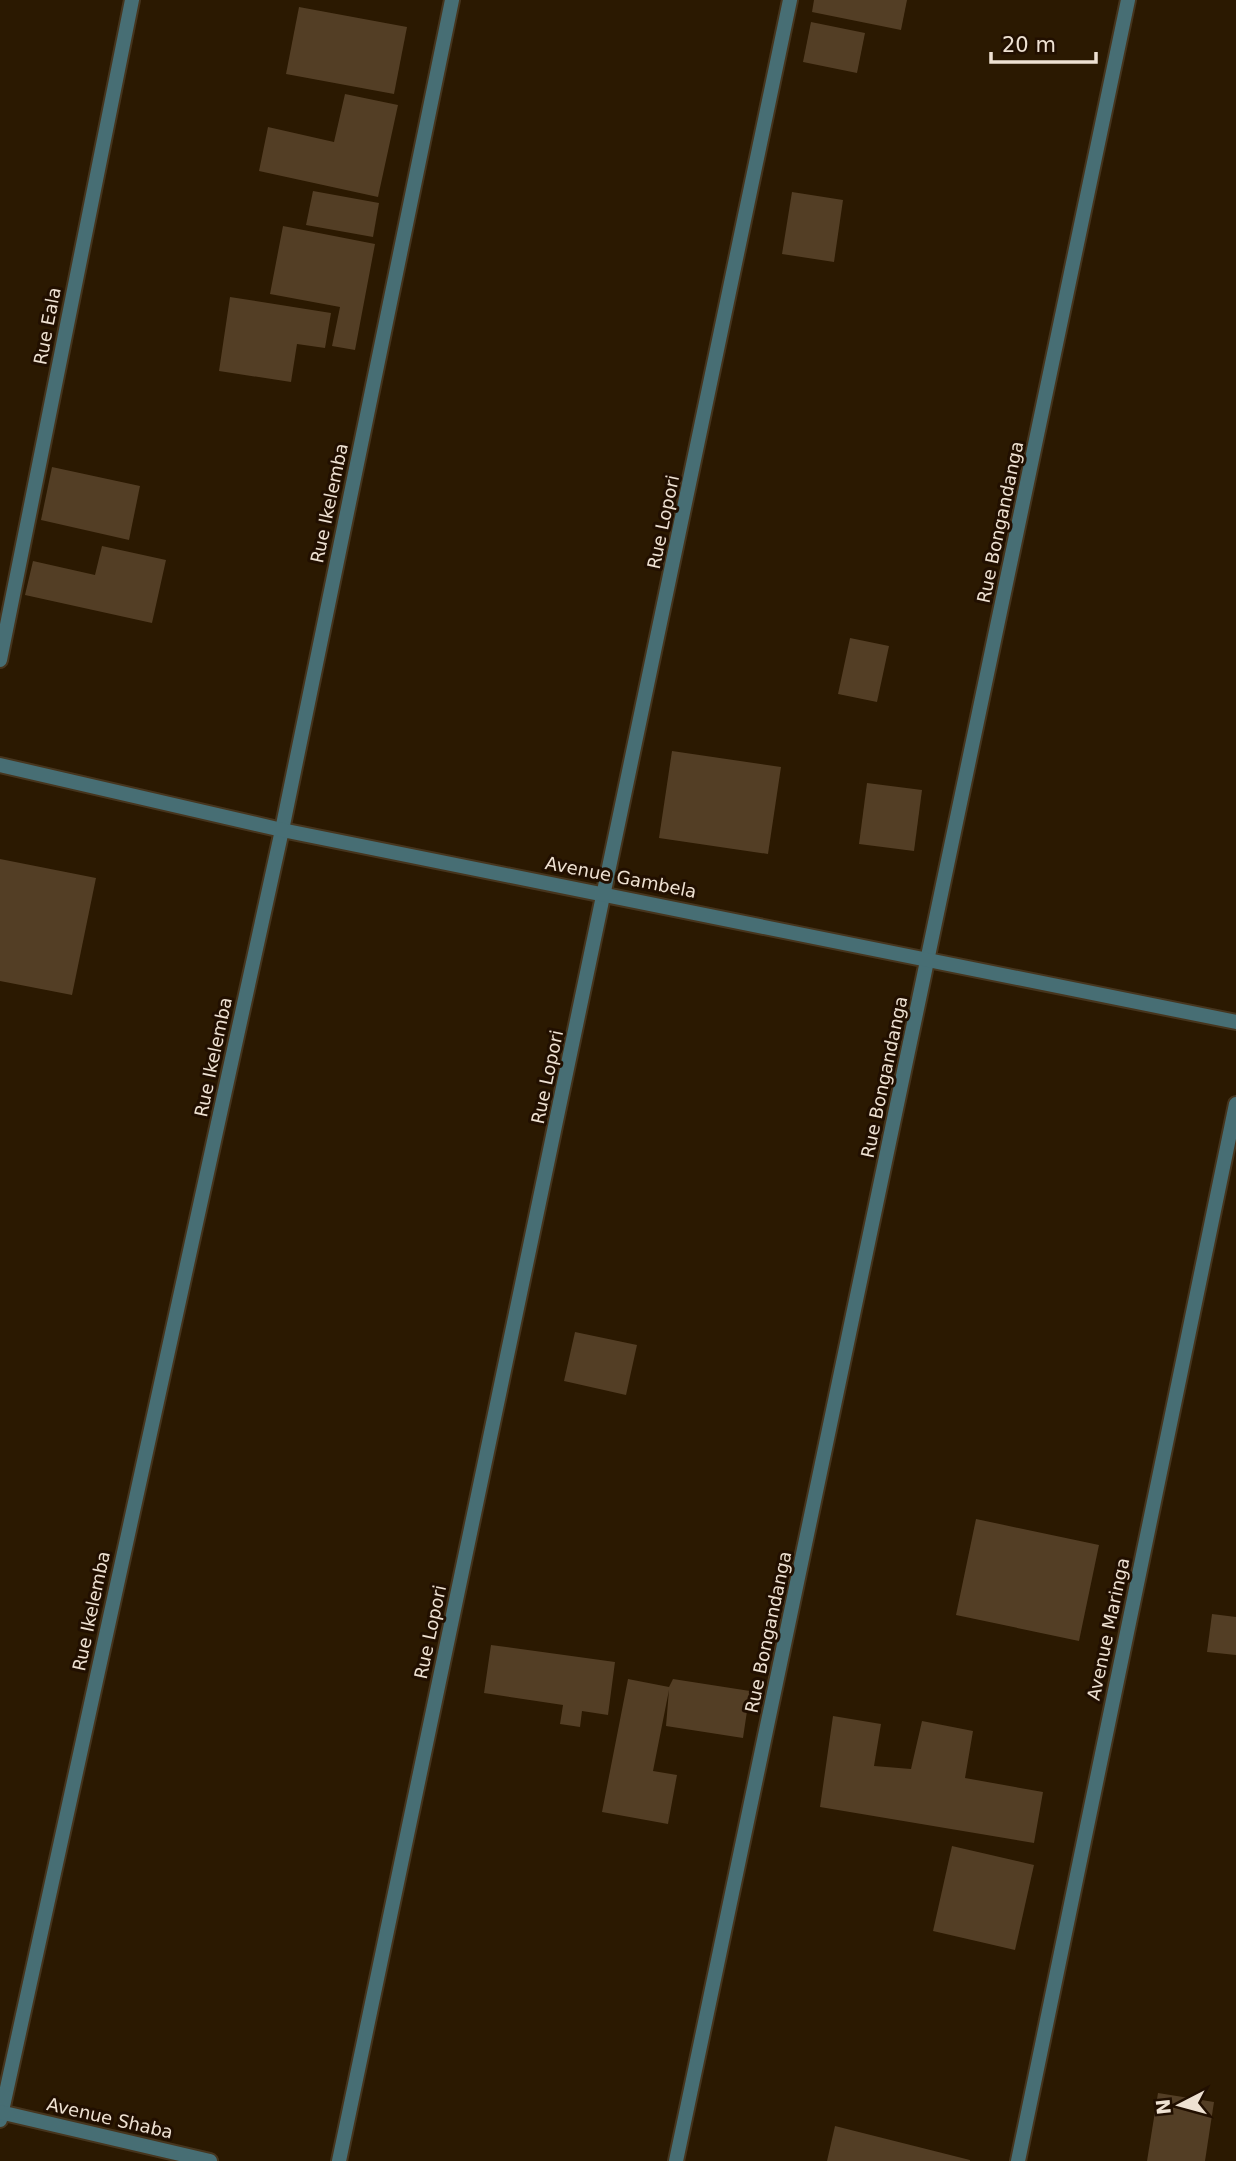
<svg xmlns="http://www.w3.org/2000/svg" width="1236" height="2161" font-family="'DejaVu Sans',sans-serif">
<rect width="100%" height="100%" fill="#2b1901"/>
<g fill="#533e25">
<path d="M814,0H907L901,30L812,12Z"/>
<path d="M299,7L407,27L394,94L286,74Z"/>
<path d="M811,22L865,33L857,73L803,62Z"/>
<path d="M345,94L398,105L378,197L259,171L268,127L334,142Z"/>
<path d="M313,191L379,203L373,237L306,225Z"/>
<path d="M792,192L843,200L834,262L782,254Z"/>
<path d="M283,226L375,244L355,350L332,346L340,307L270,294Z"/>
<path d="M230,297L331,313L325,348L297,344L291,382L219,371Z"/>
<path d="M52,467L140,486L129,540L41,520Z"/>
<path d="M102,546L166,560L152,623L25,595L33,561L95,575Z"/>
<path d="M850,638L889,646L877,702L838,694Z"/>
<path d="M672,751L781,767L768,854L659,838Z"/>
<path d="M867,783L922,790L914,851L859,844Z"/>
<path d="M0,859L96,878L72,995L0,981Z"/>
<path d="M575,1332L637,1345L626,1395L564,1381Z"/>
<path d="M976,1519L1099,1545L1079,1641L956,1615Z"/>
<path d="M1212,1614L1236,1617V1655L1207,1652Z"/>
<path d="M491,1645L615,1662L608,1715L582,1711L580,1727L560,1724L563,1705L484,1693Z"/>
<path d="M628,1679L669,1687L673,1679L750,1691L743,1738L666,1726L669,1690L653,1771L677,1775L668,1824L602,1812Z"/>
<path d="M833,1716L881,1724L874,1766L911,1769L922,1721L973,1731L965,1778L1043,1792L1034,1843L820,1807Z"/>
<path d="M952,1846L1034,1865L1015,1950L933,1931Z"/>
<path d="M1158,2093L1214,2102L1205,2161H1147Z"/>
<path d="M835,2126L970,2160V2161H827Z"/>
</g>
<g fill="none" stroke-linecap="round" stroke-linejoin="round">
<defs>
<g id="minor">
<path d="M0,660L132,0"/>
<path d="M0,2120L282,830L452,0"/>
<path d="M339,2161L790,0"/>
<path d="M676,2161L1128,0"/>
<path d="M1018,2161L1236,1104"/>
</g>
<g id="tertiary">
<path d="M0,765L282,830L1236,1022"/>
<path d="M0,2112L210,2161"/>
</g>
</defs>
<use href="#minor" stroke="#46351e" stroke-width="18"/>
<use href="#tertiary" stroke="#46351e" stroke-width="18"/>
<use href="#minor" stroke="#476e74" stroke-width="14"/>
<use href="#tertiary" stroke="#476e74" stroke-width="14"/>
</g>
<g text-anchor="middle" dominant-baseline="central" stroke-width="6" stroke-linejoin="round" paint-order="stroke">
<g font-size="18" fill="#eee1d2" stroke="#210f00">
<text transform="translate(47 326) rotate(-79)">Rue Eala</text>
<text transform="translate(329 503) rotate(-78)">Rue Ikelemba</text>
<text transform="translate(663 522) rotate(-78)">Rue Lopori</text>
<text transform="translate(1000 522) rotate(-78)">Rue Bongandanga</text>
<text transform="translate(621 877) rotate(11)">Avenue Gambela</text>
<text transform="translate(213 1057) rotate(-78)">Rue Ikelemba</text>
<text transform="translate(547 1077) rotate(-78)">Rue Lopori</text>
<text transform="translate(884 1077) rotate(-78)">Rue Bongandanga</text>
<text transform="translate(91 1611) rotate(-78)">Rue Ikelemba</text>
<text transform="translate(1108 1629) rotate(-78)">Avenue Maringa</text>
<text transform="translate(430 1632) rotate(-78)">Rue Lopori</text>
<text transform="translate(768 1632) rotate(-78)">Rue Bongandanga</text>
<text transform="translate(110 2118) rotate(13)">Avenue Shaba</text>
</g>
</g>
<g transform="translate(1180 2105) rotate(264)" stroke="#210f00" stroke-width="5" paint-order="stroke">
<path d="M0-5L12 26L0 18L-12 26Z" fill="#eee1d2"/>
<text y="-10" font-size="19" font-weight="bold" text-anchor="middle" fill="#eee1d2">N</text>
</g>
<path d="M991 52v10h105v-10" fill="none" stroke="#eee1d2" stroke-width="3.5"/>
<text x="1002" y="52" font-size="21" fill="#eee1d2" stroke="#210f00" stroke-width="5" paint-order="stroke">20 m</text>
</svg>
